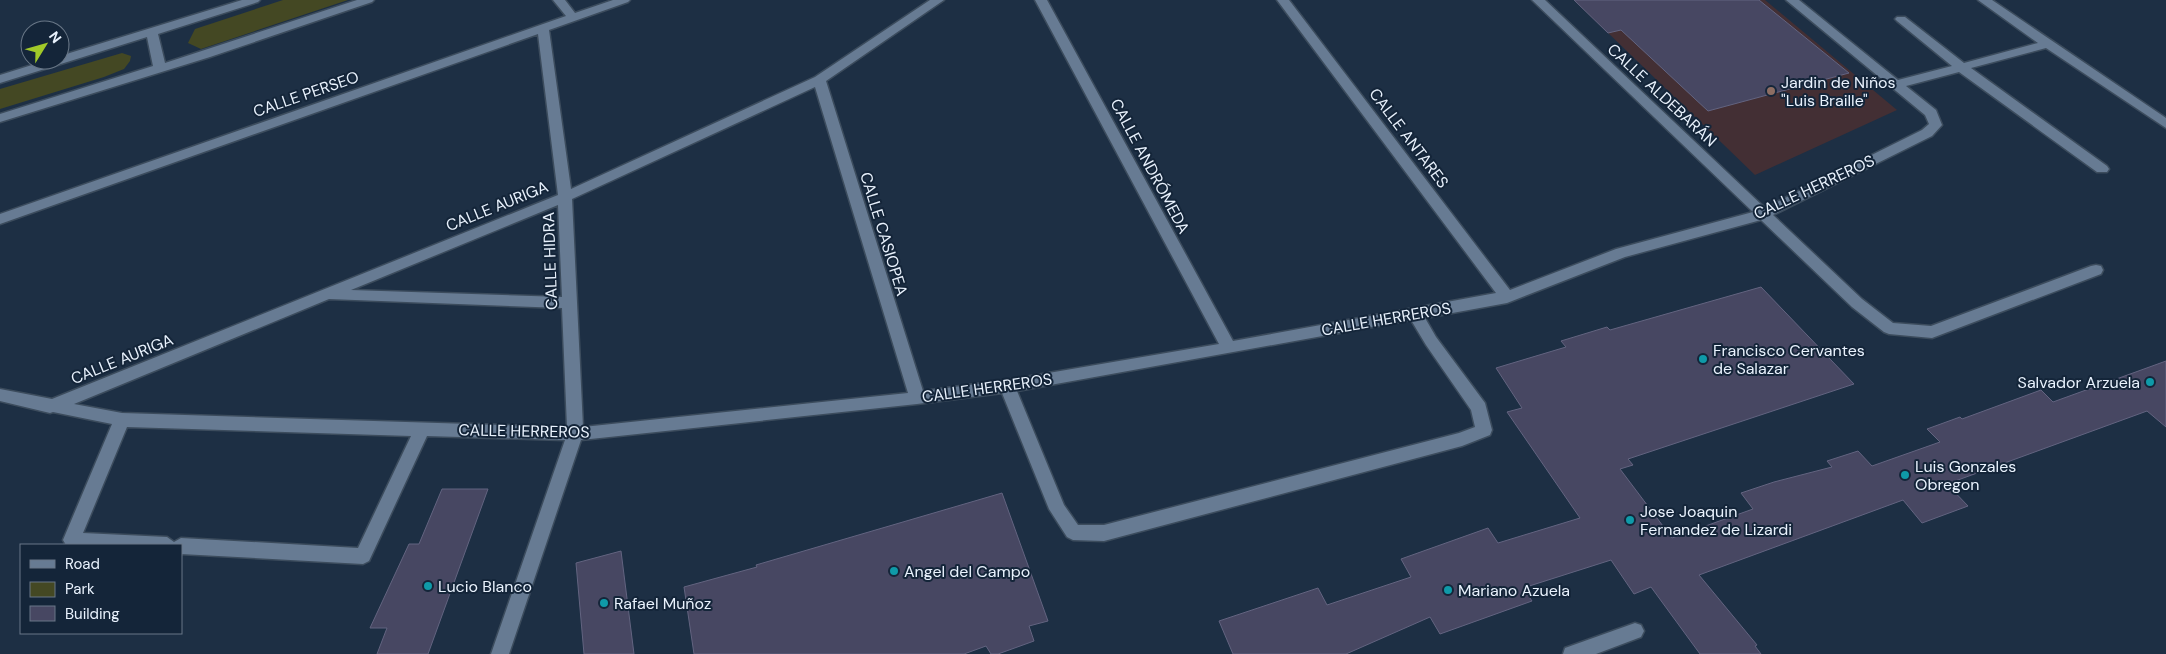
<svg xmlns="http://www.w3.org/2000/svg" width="2166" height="654" font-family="'DM Sans',sans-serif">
<rect width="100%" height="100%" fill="#1d2f44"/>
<path fill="#432f34" d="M1574,0H1765L1897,110L1755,175Z"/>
<g fill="#444823">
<path d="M283,0H348L201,49L188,43L195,29Z"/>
<path d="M122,53L131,56L130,61L124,69L104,77L0,109V89Z"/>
</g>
<g fill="#474762" stroke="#636480">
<path d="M1574,0H1759L1849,73L1708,111L1621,30L1608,33Z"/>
<path d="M1761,287L1854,384L1628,459L1633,465L1620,469L1672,538L1753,509L1741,493L1774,482L1832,467L1827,461L1858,451L1872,466L1940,442L1927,429L1960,417L1962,419L2041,390L2053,402L2166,361V427L2147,411L1947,484L1968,506L1922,523L1903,500L1699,575L1757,645L1755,646L1761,654H1700L1651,587L1634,594L1611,560L1523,588L1532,601L1440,634L1430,617L1346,654H1233L1219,621L1318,588L1327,605L1411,577L1401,559L1488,528L1498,543L1580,518L1507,412L1522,408L1496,368L1566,347L1561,341L1607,327L1610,330Z"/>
<path d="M442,489H488L428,654H377L387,628H370L409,544H419Z"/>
<path d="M1002,493L1048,621L1029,626L1034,641L998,654H991L986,646L964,654H694L684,587L757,567L756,565Z"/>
<path d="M621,551L634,654H584L576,563Z"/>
</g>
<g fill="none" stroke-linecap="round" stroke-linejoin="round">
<defs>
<g id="minor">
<path d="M242,0H260L258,2L158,34L165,63L357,0H374L372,2L210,57L0,122V114L153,66L147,37L0,83V75L48,60H60V56Z"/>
<path d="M553,0H565L575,13L613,0H630L628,2L549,30L571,189L815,77L930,0H944L826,81L923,391L1007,380L1219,344L1035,0H1047L1233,341L1496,293L1277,0H1289L1510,290L1616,249L1753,212L1532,0H1545L1765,208L1922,130L1929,124L1925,115L1786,0H1799L1898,80L1952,66L1897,21L1895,19L1897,17H1905L1964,63L2038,43L1978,0H1992L2166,118V128L2046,48L1971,68L2107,166L2109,169L2107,172H2097L1959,72L1906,86L1936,110L1942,125L1932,136L1773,215L1862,299L1893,323L1931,326L2091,266L2096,265L2101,266L2103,270L2101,274L1932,338L1889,334L1884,332L1852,307L1761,220L1625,257L1507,303L1425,318L1436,337L1485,403L1492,430L1490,435L1462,446L1104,541L1073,540L1067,537L1049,509L1002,393L917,404L581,440L509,654H491L565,440L427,436L369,561L363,564L181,554V545H66L63,540L112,424L53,412L50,413L0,401V389L52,399L558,195L538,34L0,224V214L566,16ZM815,87L908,393L583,427L572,199ZM558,205L562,297L351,290ZM329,299L562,308L567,427L122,413L74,404ZM1411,320L1426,345L1471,410L1475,427L1459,433L1104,525H1078L1064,505L1017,391ZM127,427L411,436L358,548L181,538L174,542L167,537L83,533Z"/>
<path d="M1635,623L1641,625L1644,631L1641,637L1596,654H1563L1565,648Z"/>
</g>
</defs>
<use href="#minor" stroke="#3c4c5d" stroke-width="3"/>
<use href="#minor" fill="#677b93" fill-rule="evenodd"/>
</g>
<circle fill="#8d6e63" stroke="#142539" stroke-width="2" cx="1771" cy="91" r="5"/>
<g fill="#0f9aa8" stroke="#142539" stroke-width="2">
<circle cx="1703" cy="359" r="5"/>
<circle cx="2150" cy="382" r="5"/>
<circle cx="1905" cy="475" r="5"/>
<circle cx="1630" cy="520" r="5"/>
<circle cx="894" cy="571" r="5"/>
<circle cx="428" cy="586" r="5"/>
<circle cx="1448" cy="590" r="5"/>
<circle cx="604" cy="603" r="5"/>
</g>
<g text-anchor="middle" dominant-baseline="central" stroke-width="4" stroke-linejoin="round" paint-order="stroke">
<g font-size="16" fill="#e9f2fd" stroke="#142539" text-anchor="start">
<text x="1781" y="82">Jardin de Niños<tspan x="1781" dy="18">"Luis Braille"</tspan></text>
<text x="1713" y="350">Francisco Cervantes<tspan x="1713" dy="18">de Salazar</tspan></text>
<text x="2140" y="382" text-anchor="end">Salvador Arzuela</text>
<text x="1915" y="466">Luis Gonzales<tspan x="1915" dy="18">Obregon</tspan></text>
<text x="1640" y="511">Jose Joaquin<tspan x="1640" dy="18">Fernandez de Lizardi</tspan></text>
<text x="904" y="571">Angel del Campo</text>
<text x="438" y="586">Lucio Blanco</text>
<text x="1458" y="590">Mariano Azuela</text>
<text x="614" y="603">Rafael Muñoz</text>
</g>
<g font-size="16" fill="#e9f2fd" stroke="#142539">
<text transform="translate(306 94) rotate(-19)">CALLE PERSEO</text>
<text transform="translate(1662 95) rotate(43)">CALLE ALDEBARÁN</text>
<text transform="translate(1409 138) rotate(53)">CALLE ANTARES</text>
<text transform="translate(1150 166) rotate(62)">CALLE ANDRÓMEDA</text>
<text transform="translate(1814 187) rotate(-25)">CALLE HERREROS</text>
<text transform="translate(497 206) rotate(-22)">CALLE AURIGA</text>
<text transform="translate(884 234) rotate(73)">CALLE CASIOPEA</text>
<text transform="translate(550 261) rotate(-92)">CALLE HIDRA</text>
<text transform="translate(1386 319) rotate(-10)">CALLE HERREROS</text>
<text transform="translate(122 359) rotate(-22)">CALLE AURIGA</text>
<text transform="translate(987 388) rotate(-8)">CALLE HERREROS</text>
<text transform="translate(524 431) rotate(1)">CALLE HERREROS</text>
</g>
</g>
<rect x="20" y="544" width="162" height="90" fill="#142539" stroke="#697787"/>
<rect x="30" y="560" width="25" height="8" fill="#677b93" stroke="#697787"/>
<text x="65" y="569" font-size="15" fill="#e9f2fd">Road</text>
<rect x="30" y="582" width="25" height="15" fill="#444823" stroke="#697787"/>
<text x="65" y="594" font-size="15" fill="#e9f2fd">Park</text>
<rect x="30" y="606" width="25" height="15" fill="#474762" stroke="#697787"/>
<text x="65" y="619" font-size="15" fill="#e9f2fd">Building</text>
<g transform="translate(45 45) rotate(53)"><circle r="24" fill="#142539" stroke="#697787"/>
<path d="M0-4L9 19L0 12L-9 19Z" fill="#a1c929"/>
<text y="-8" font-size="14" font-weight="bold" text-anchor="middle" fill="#e9f2fd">N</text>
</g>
</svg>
